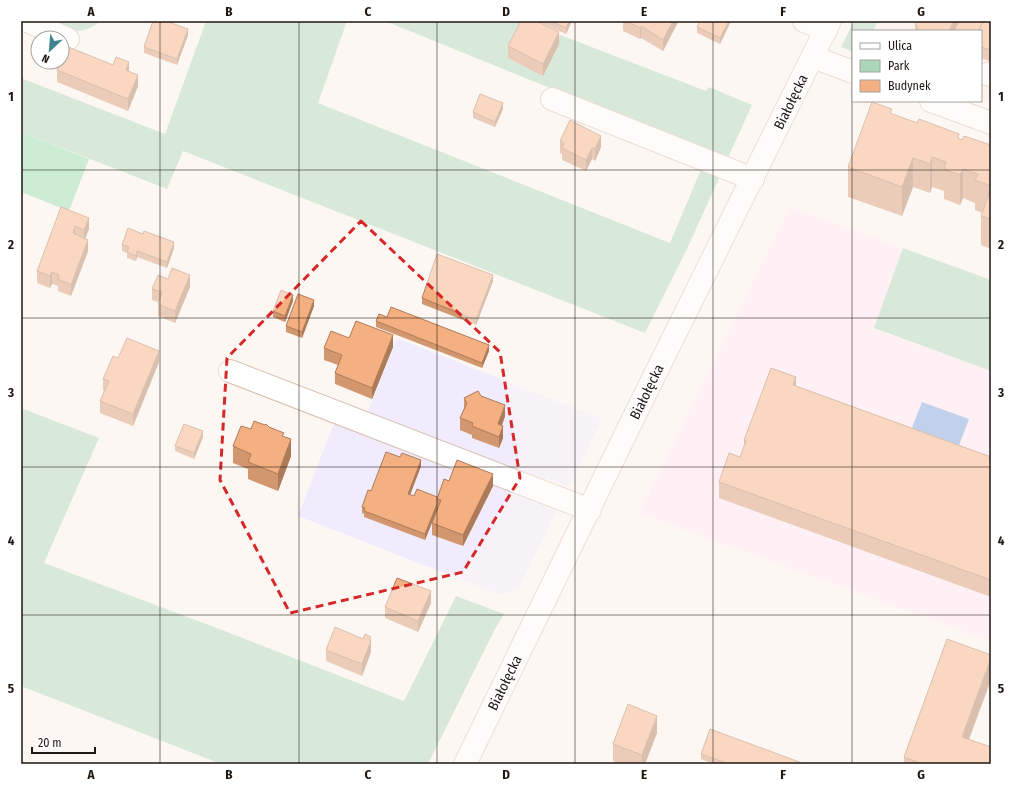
<svg xmlns="http://www.w3.org/2000/svg" width="1012" height="785" font-family="'Fira Sans Condensed',sans-serif">
<rect width="100%" height="100%" fill="#fdf7f4"/>
<path fill="#fceee5" d="M878,21H991V103L981,99V31H873Z"/>
<path fill="#fee7f3" d="M790,207L903,248L874,329L991,371V641L639,513Z"/>
<g fill="#f0ebfd">
<path d="M397,338L602,419L569,487L547,478L544,484L367,414Z"/>
<path d="M337,416L560,504L519,588L501,595L298,516Z"/>
</g>
<g fill="#abd7b9">
<path d="M40,21H100C83,39 58,28 40,21Z"/>
<path d="M206,21H347L318,103L670,243L702,167L721,174L687,249L645,333L183,151L167,189L21,132V78L165,134Z"/>
<path d="M385,21H524L706,91L709,87L752,105L727,160Z"/>
<path d="M854,21H878L873,31H853V52L841,47Z"/>
<path d="M903,248L991,280V371L874,328Z"/>
<path d="M21,408L99,438L44,563L222,630L404,701L456,596L504,614L495,629L428,764H221L21,686Z"/>
</g>
<path fill="#93dead" d="M21,132L89,159L69,211L21,192Z"/>
<path fill="#78a3e0" d="M922,402L969,419L958,448L911,430Z"/>
<g fill="none" stroke-linecap="round" stroke-linejoin="round">
<defs>
<g id="minor">
<path d="M27,21L68,39"/>
<path d="M804,21L826,30"/>
<path d="M813,57L853,72"/>
<path d="M987,74L991,75"/>
<path d="M552,99L753,179"/>
<path d="M931,101L991,123"/>
<path d="M230,371L590,510"/>
<path d="M465,764L630,425L830,21"/>
</g>
</defs>
<use href="#minor" stroke="#d7bdac" stroke-width="24"/>
<use href="#minor" stroke="#fff" stroke-width="22"/>
</g>
<g fill="#d3976f">
<path d="M537,21H572L566,34Z"/>
<path d="M623,21H678V22L663,51L641,38L640,39L623,31Z"/>
<path d="M700,21H731L720,44L697,33V27Z"/>
<path d="M991,21V62L981,58V31H915V23Z"/>
<path d="M188,35L177,65L144,53V47Z"/>
<path d="M559,44L543,76L508,58V46Z"/>
<path d="M57,70L129,71L138,86L128,111L57,82Z"/>
<path d="M503,109L495,127L473,118V112Z"/>
<path d="M892,114L962,140L991,145V249L981,245V216L982,213L975,210V203L963,198L960,205L944,199V191L932,187L930,193L913,187L902,216L848,197V167Z"/>
<path d="M560,141L601,147L595,161L592,159L586,171L562,160V154L560,153Z"/>
<path d="M61,207L89,229L85,238L88,251L71,296L58,291V286L52,284L50,288L37,283V271Z"/>
<path d="M122,245L174,248L167,268L137,257L136,261L127,258V253L122,251Z"/>
<path d="M168,279L190,287L175,323L158,316V302L152,300V289Z"/>
<path d="M493,281L476,325L422,304V298Z"/>
<path d="M293,301L285,322L273,317V311Z"/>
<path d="M314,306L302,338L286,332V326Z"/>
<path d="M387,317L489,351L482,368L376,327V321Z"/>
<path d="M393,347L372,399L335,384V373L338,365L324,360V348Z"/>
<path d="M118,358L159,362L133,426L100,413V401L105,391H103V379Z"/>
<path d="M796,386L991,457V597L719,498V482L740,457L744,445V440Z"/>
<path d="M481,396L505,416L502,425L503,438L499,448L472,438V435L460,430V418L464,409V398Z"/>
<path d="M269,427L284,437L291,456L278,491L248,479V469L233,463V446Z"/>
<path d="M203,437L194,459L175,451V446Z"/>
<path d="M421,466L410,495L414,496L437,497L449,481L493,486L463,546L432,535V523L437,510L425,540L364,517V514L362,513V507Z"/>
<path d="M431,603L418,632L385,618V607Z"/>
<path d="M363,639L371,641V652L362,676L326,661V650Z"/>
<path d="M657,733L645,764H621L613,761V744Z"/>
<path d="M969,739L991,764H904V757Z"/>
<path d="M701,754L802,764H713L701,759Z"/>
</g>
<g fill="#ac7b5a">
<path d="M569,21H572L566,34V28Z"/>
<path d="M673,21H678V22L663,51V40Z"/>
<path d="M729,21H731L720,44V38Z"/>
<path d="M954,21H962L957,31H949Z"/>
<path d="M641,26V38L640,39V28Z"/>
<path d="M188,29V35L177,65V59Z"/>
<path d="M559,32V44L543,76V64Z"/>
<path d="M129,62V74L126,70Z"/>
<path d="M138,75V86L128,111V99Z"/>
<path d="M503,103V109L495,127V122Z"/>
<path d="M601,136V147L595,161V149Z"/>
<path d="M592,148V159L586,171V160Z"/>
<path d="M932,157V187L930,193V164Z"/>
<path d="M913,158V187L902,216V187Z"/>
<path d="M963,169V198L960,205V175Z"/>
<path d="M89,218V229L84,241V230Z"/>
<path d="M75,226V238L73,233Z"/>
<path d="M88,240V251L71,296V285Z"/>
<path d="M174,242V248L167,268V262Z"/>
<path d="M137,251V257L136,261V256Z"/>
<path d="M52,272V284L50,288V276Z"/>
<path d="M190,275V287L175,323V311Z"/>
<path d="M493,275V281L476,325V320Z"/>
<path d="M293,295V301L285,322V316Z"/>
<path d="M314,300V306L302,338V332Z"/>
<path d="M393,335V347L372,399V388Z"/>
<path d="M489,345V351L482,368V363Z"/>
<path d="M159,351V362L133,426V414Z"/>
<path d="M796,377V394L793,385Z"/>
<path d="M505,405V416L498,436V424Z"/>
<path d="M503,426V438L499,448V437Z"/>
<path d="M203,431V437L194,459V453Z"/>
<path d="M291,439V456L278,491V474Z"/>
<path d="M421,460V466L408,500V494Z"/>
<path d="M493,474V486L463,546V535Z"/>
<path d="M437,504V510L425,540V534Z"/>
<path d="M431,591V603L418,632V621Z"/>
<path d="M371,637V652L362,676V664Z"/>
<path d="M991,658V680L962,758V737Z"/>
<path d="M657,716V733L645,764H642V755Z"/>
</g>
<g fill="#f5b081" stroke="#ac7b5a">
<path d="M153,21H166L188,29L177,59L144,47Z"/>
<path d="M521,21H536L559,32L543,64L508,46Z"/>
<path d="M550,21H569L566,28Z"/>
<path d="M626,21H673L663,40L641,26L640,28Z"/>
<path d="M700,21H729L720,38L697,27Z"/>
<path d="M915,21H954L949,31H919L915,23Z"/>
<path d="M959,21H983L979,31H954Z"/>
<path d="M983,21H991V50L981,47V31H979Z"/>
<path d="M66,46L113,65L116,57L129,62L126,70L138,75L128,99L57,70L60,62H62V57Z"/>
<path d="M480,94L503,103L495,122L473,112Z"/>
<path d="M872,102L892,109L890,113L917,123L919,119L959,134L958,138L962,140L964,136L991,145V186L975,180L978,174L963,169L960,175L944,169L946,162L932,157L930,164L913,158L902,187L848,167Z"/>
<path d="M570,120L601,136L595,149L592,148L586,160L562,148L564,143L560,141Z"/>
<path d="M991,188V219L981,216Z"/>
<path d="M61,207L89,218L84,230L75,226L73,233L88,240L71,285L58,279L59,275L52,272L50,276L37,271Z"/>
<path d="M128,228L143,234L144,231L174,242L167,262L137,251L136,256L127,252L129,247L122,245Z"/>
<path d="M437,254L493,275L476,320L422,298Z"/>
<path d="M172,268L190,275L175,311L158,304L162,292L152,289L158,275L168,279Z"/>
<path d="M281,290L293,295L285,316L273,311Z"/>
<path d="M298,294L314,300L302,332L286,326Z"/>
<path d="M391,307L489,345L482,363L376,321L379,314L387,317Z"/>
<path d="M356,321L393,335L372,388L335,373L342,355L324,348L331,331L349,338Z"/>
<path d="M127,338L159,351L133,414L100,401L109,381L103,379L113,356L118,358Z"/>
<path d="M771,368L796,377L793,385L991,457V580L719,482L729,453L740,457L746,441L744,440Z"/>
<path d="M478,391L481,396L505,405L498,424L503,426L499,437L472,426L473,423L460,418L467,403L464,398Z"/>
<path d="M254,421L265,425L266,424L269,427L284,433L282,436L291,439L278,474L248,462L251,454L233,446L241,426L251,429Z"/>
<path d="M184,424L203,431L194,453L175,446Z"/>
<path d="M386,452L400,457L402,453L421,460L408,494L414,496L417,489L437,497V504L425,534L364,511L365,508L362,507L368,490L371,491Z"/>
<path d="M457,460L493,474L463,535L432,523L441,500L437,499L444,479L449,481Z"/>
<path d="M397,578L431,591L418,621L385,607Z"/>
<path d="M335,627L363,639L365,634L371,637L369,640L371,641L362,664L326,650Z"/>
<path d="M947,639L991,655V658L962,737L991,747V764H923L904,757Z"/>
<path d="M628,704L657,716L642,755L613,744Z"/>
<path d="M710,729L802,763L801,764H729L701,754Z"/>
</g>
<path d="M0 0H1012V785H0ZM361,221L500,352L520,478L463,572L290,613L220,480L227,358Z" fill="#fdf7f4" fill-opacity=".55" fill-rule="evenodd"/>
<path fill="none" stroke="#d62828" stroke-width="3" stroke-dasharray="8 5" stroke-linejoin="round" d="M361,221L500,352L520,478L463,572L290,613L220,480L227,358Z"/>
<path fill="none" stroke="#1f1610" stroke-width="1" stroke-opacity="0.55" d="M160,21V764M299,21V764M437,21V764M575,21V764M713,21V764M852,21V764M21,170H991M21,318H991M21,467H991M21,615H991"/>
<g text-anchor="middle" dominant-baseline="central" stroke-width="3" stroke-linejoin="round" paint-order="stroke">
<g font-size="14" fill="#1f1610" stroke="#fff">
<text transform="translate(791 102) rotate(-64)">Białołęcka</text>
<text transform="translate(647 392) rotate(-64)">Białołęcka</text>
<text transform="translate(505 683) rotate(-64)">Białołęcka</text>
</g>
</g>
<rect width="1012" height="785" fill="none" stroke="#ffffff" stroke-width="44"/>
<rect x="852" y="30" width="130" height="72" fill="#ffffff" stroke="#a5a29f"/>
<rect x="860" y="43" width="20" height="6" fill="#ffffff" stroke="#a5a29f"/>
<text x="888" y="50" font-size="12" fill="#1f1610">Ulica</text>
<rect x="860" y="60" width="20" height="12" fill="#abd7b9" stroke="#a5a29f"/>
<text x="888" y="70" font-size="12" fill="#1f1610">Park</text>
<rect x="860" y="80" width="20" height="12" fill="#f5b081" stroke="#a5a29f"/>
<text x="888" y="90" font-size="12" fill="#1f1610">Budynek</text>
<g transform="translate(50 50) rotate(206)"><circle r="19" fill="#ffffff" stroke="#a5a29f"/>
<path d="M0-3L7 15L0 10L-7 15Z" fill="#3e8390"/>
<text y="-6" font-size="11" font-weight="bold" text-anchor="middle" fill="#1f1610">N</text>
</g>
<path d="M32 747v6h63v-6" fill="none" stroke="#1f1610" stroke-width="2"/>
<text x="38" y="747" font-size="12" fill="#1f1610" stroke="#ffffff" stroke-width="3" paint-order="stroke">20 m</text>
<rect x="22" y="22" width="968" height="741" fill="none" stroke="#1f1610" stroke-width="1.5"/>
<g font-size="13" text-anchor="middle" font-weight="bold" fill="#1f1610">
<text x="91" y="16">A</text>
<text x="229" y="16">B</text>
<text x="368" y="16">C</text>
<text x="506" y="16">D</text>
<text x="644" y="16">E</text>
<text x="783" y="16">F</text>
<text x="921" y="16">G</text>
<text x="11" y="101">1</text>
<text x="1001" y="101">1</text>
<text x="11" y="249">2</text>
<text x="1001" y="249">2</text>
<text x="11" y="397">3</text>
<text x="1001" y="397">3</text>
<text x="11" y="545">4</text>
<text x="1001" y="545">4</text>
<text x="11" y="693">5</text>
<text x="1001" y="693">5</text>
<text x="91" y="779">A</text>
<text x="229" y="779">B</text>
<text x="368" y="779">C</text>
<text x="506" y="779">D</text>
<text x="644" y="779">E</text>
<text x="783" y="779">F</text>
<text x="921" y="779">G</text>
</g>
</svg>
